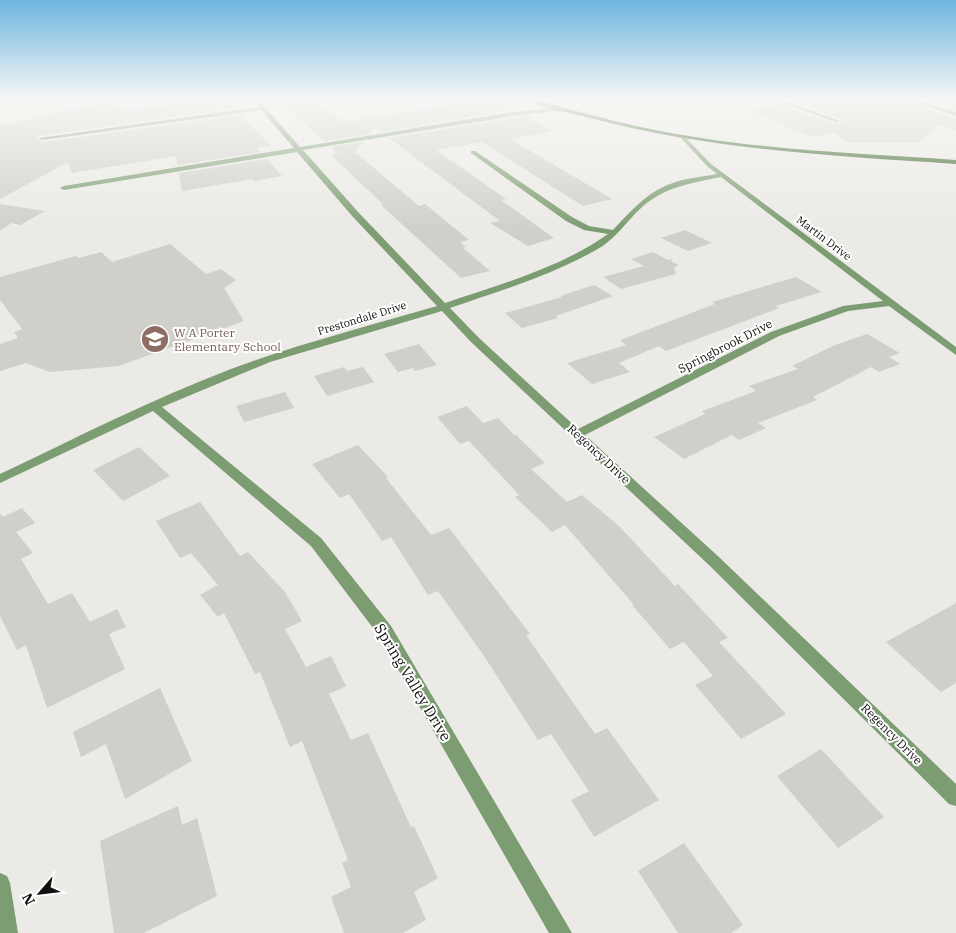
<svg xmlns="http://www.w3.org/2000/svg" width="956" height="933" font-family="'IBM Plex Serif',serif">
<rect width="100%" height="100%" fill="#eceae6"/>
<g fill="#d0cfca">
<path d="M215,99H226L236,108L39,136L37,138L42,142L242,115L271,146L257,148L260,152L178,165L176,156L72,173L68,162L0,199V126L100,103L130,109Z"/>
<path d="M278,99H312L344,122L478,100L481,102L494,100L513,110L381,132L375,127L370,134L324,141Z"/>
<path d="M791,99H903L956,118V131L939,125L919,142H846L834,133L814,137L746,110L781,104L834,124L842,122L841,119L790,101Z"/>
<path d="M919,99H956V110Z"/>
<path d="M525,116L554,131L510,139L612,199L583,206L482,142L436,150L506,199L501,200L554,238L528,246L490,223L500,221L389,138Z"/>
<path d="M363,142L355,152L419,206L425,204L469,240L460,242L466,247L463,248L490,271L461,278L381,205L383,204L331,155L338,154L331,147Z"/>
<path d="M267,159L282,176L254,181L252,179L182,191L179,173Z"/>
<path d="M0,204L45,211L20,225L12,223L0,230Z"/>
<path d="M685,230L712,243L688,251L661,238Z"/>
<path d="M170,244L206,274L221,269L236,280L224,288L244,321L119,366L50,372L26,363L0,371V344L18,338L14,332L22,329L0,300V277L76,256L79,258L101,252L112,262Z"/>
<path d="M653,252L668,260L671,259L672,262L679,265L674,267L676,274L621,289L603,277L644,266L631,259Z"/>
<path d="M796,277L822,292L776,306L779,308L666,351L659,346L619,363L630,372L592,384L567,363L626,345L620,340L715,304L712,302Z"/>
<path d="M594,285L613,296L556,316L558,318L522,328L505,313L562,297L560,296Z"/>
<path d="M867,334L900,353L889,357L900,364L879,372L871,367L813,397L817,400L758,423L766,428L739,440L732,435L684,459L654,437L705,414L702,411L756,391L749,386L798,369L792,366L835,345Z"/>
<path d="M419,344L437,365L415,371L413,368L398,372L384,354Z"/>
<path d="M344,367L347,371L363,367L374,382L327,396L314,376Z"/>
<path d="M285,392L294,408L244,422L236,406Z"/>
<path d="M467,406L483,423L498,418L514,435H516L545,463L531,469L567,502L582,495L619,526L675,586L678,584L728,638L719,642L786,714L741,739L695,685L713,676L684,642L670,649L632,605H634L565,525L552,532L515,497L519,495L469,441L460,444L437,417Z"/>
<path d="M358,445L388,477L386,478L431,535L449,528L530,634L526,635L595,734L607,728L659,800L594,837L571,800L589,791L551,734L538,740L484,656L438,591L428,595L391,537L382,541L349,494L340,498L312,464Z"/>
<path d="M139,447L170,476L123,501L93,470Z"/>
<path d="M200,502L240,556L248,552L285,592L302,621L285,629L306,667L331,656L346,686L329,694L351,740L368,733L411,827L414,826L438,878L414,892L426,920L403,933H344L331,897L351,887L342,863L348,860L302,741L290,747L260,672L255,674L224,613L218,617L200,595L218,585L191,553L180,558L156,521Z"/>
<path d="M22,508L35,523L16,532L33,553L21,559L48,604L72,593L90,622L117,609L126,627L109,634L125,669L47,708L26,645L17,650L0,616V513L3,517Z"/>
<path d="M956,603V683L941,692L886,642Z"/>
<path d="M160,688L192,761L125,799L106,744L81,757L73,732Z"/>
<path d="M821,749L884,817L838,848L777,776Z"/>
<path d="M178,806L182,825L197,818L217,896L144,933H114L100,841Z"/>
<path d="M684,843L743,925L731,933H678L638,871Z"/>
</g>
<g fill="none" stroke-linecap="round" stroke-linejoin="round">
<g fill="#7c9c71" fill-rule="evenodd">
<path d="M252,99H258L300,147L513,112L564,107L562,110L513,116L303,150L359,213L445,303C501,284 560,268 608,234L584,230L566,221L471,153V151H475L572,217L589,226L613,230C630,212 646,193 670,184C684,178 702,177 717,174L707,166L681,138V136L683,135L711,164L956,347V355L889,306L848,311L779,336L585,435L720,558L956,784V806L949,804L710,566L471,342L442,311L270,362L162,407L321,538L391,626L572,933H549L379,636L311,546L153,411L0,483V474C76,438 152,399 231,369C298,344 369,326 437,306L353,217L297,152L64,190L60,188L64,186L294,148L261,110L42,140L39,138L259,107ZM721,177L883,301L843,306L771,332L578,429L479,338L450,308C499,291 550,276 596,250C615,240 625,223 640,209C663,187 691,183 721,177Z"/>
<path d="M772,99H780L840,121L835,122Z"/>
<path d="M905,99H913L956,112V116Z"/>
<path d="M0,873L7,876L10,883L18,933H0Z"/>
</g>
<path fill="#285615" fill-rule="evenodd" d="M524,99H533C587,114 640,129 695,137C782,151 869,154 956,160V164C834,156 713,150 594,119C575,114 540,108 524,99Z"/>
</g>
<linearGradient id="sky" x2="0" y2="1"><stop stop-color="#6eb6e0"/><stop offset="0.43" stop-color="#f6f6f4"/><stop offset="1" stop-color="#f6f6f4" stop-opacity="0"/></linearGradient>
<rect width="956" height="230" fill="url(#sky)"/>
<defs>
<symbol id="school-disc" viewBox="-11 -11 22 22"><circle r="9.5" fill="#8d6e63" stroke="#fff"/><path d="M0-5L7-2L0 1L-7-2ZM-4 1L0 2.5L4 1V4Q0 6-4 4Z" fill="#fff"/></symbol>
</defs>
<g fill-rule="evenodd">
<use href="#school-disc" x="139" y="323" width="32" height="32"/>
</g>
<g text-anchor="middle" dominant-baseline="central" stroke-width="4" stroke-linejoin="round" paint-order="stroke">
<g font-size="11" fill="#11100f" stroke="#fff">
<text transform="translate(824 238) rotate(37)">Martin Drive</text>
<text transform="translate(362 318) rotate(-17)">Prestondale Drive</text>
</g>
<g font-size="12" fill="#785e54" stroke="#fff" text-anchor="start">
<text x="174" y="332">W A Porter<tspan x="174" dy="14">Elementary School</tspan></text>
</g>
<g font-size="12" fill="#11100f" stroke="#fff">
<text transform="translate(725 346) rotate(-27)">Springbrook Drive</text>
<text transform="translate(599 454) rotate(43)">Regency Drive</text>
<text transform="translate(892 734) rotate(45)">Regency Drive</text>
</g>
<g font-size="15" fill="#11100f" stroke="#fff">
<text transform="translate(413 682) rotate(59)">Spring Valley Drive</text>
</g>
</g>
<g transform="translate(40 893) rotate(242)" stroke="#ffffff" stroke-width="4" paint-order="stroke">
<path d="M0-4L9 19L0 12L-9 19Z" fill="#11100f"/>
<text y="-8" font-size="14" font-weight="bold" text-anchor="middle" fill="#11100f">N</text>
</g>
</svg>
